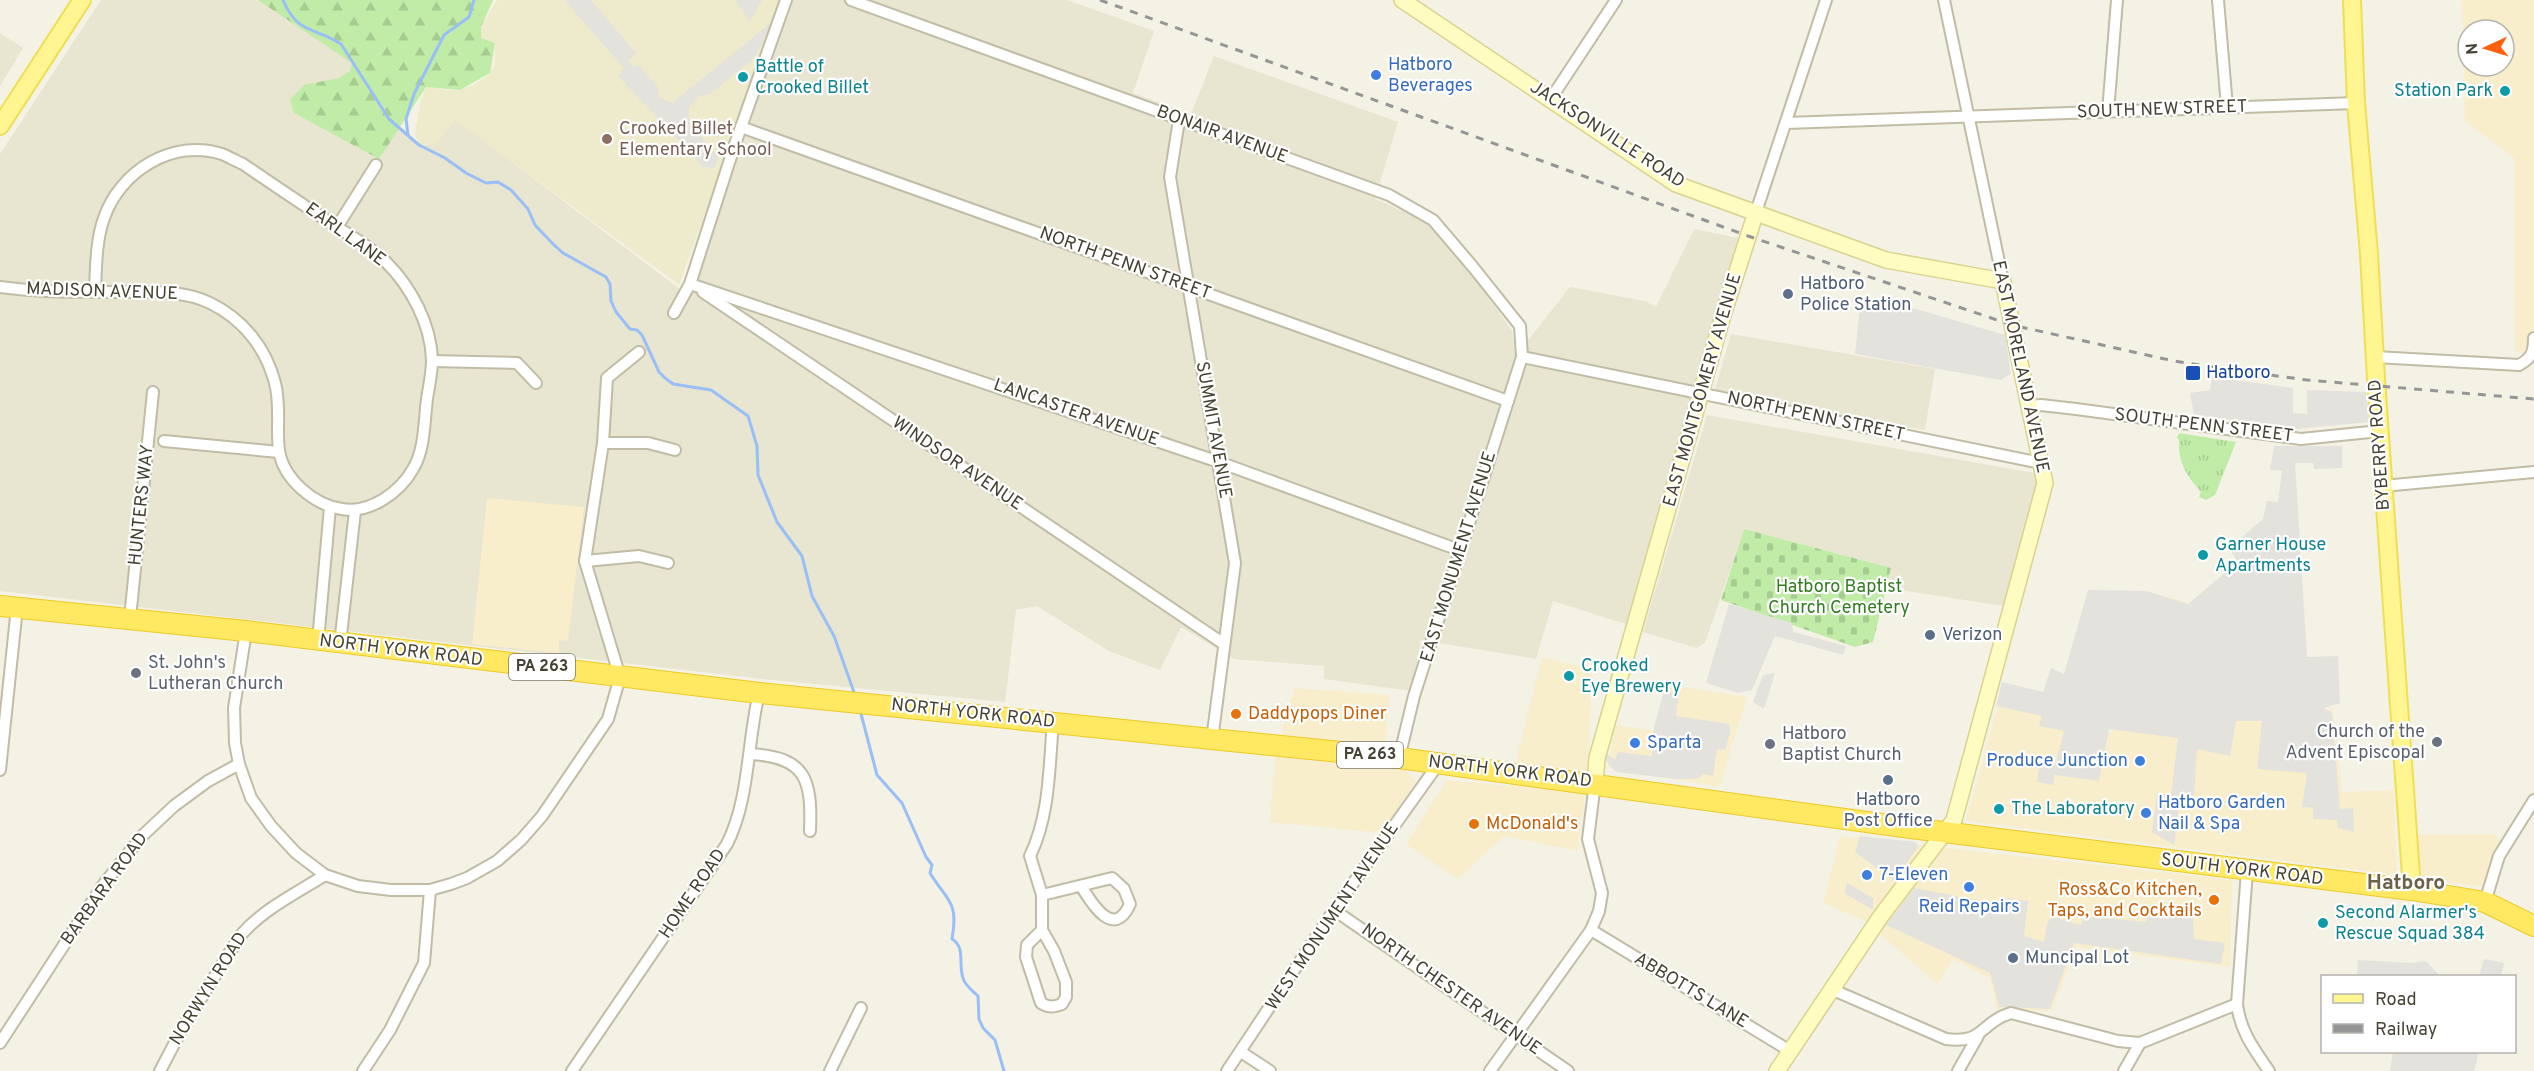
<svg xmlns="http://www.w3.org/2000/svg" width="2534" height="1071" font-family="Overpass,sans-serif">
<defs>
<pattern id="grass-tufts" width="24" height="20" patternUnits="userSpaceOnUse" patternTransform="scale(1.5)"><rect width="24" height="20" fill="#c0eca8"/><path d="M3 7l-1-3M5 7V3M7 7l1-3M15 17l-1-3M17 17v-4M19 17l1-3" fill="none" stroke="#a6cc91"/></pattern>
<pattern id="forest-firs" width="22" height="20" patternUnits="userSpaceOnUse" patternTransform="scale(1.5)"><rect width="22" height="20" fill="#c0eca8"/><path d="M5 1l3.5 6h-7zM16 11l3.5 6h-7z" fill="#a6cc91"/></pattern>
<pattern id="cemetery-stones" width="16" height="16" patternUnits="userSpaceOnUse" patternTransform="scale(1.5)"><rect width="16" height="16" fill="#c0eca8"/><path d="M2 7V4a2 2 0 0 1 4 0v3zM10 15v-3a2 2 0 0 1 4 0v3z" fill="#a6cc91"/></pattern>
</defs>
<rect width="100%" height="100%" fill="#f4f2e4"/>
<g fill="#e8e5d1">
<path d="M101,0H283L341,44L389,119L419,145L436,144L455,119L689,296L792,0H1067L1154,31L1133,93L1191,114L1214,56L1398,122L1375,199L1423,220L1458,253L1512,331L1515,357L1570,287L1645,301L1656,307L1694,229L1738,238L1626,624L1553,601L1536,659L1421,640L1412,691L1324,679V666L1234,659L1181,627L1160,670L1109,651L1037,606L1016,610L1005,702L762,679L0,591V154Z"/>
<path d="M0,33L23,48L0,86Z"/>
<path d="M1731,334L1935,369L1925,430L1714,393Z"/>
<path d="M1707,415L2034,473L2038,476V486L2003,606L1888,588L1891,568L1744,529L1705,643L1697,648L1643,632Z"/>
</g>
<g fill="#f8eecc" fill-rule="evenodd">
<path d="M2462,0H2534V359L2515,350L2514,158L2465,121ZM2468,30H2504V66H2468Z"/>
<path d="M487,498L584,507L568,641L559,640V653L472,644Z"/>
<path d="M2144,590L2191,604L2270,717L2333,709L2342,792L2393,790L2397,875L1966,821L1999,702L2112,733Z"/>
<path d="M1542,657L1592,669L1588,773L1577,851L1504,836L1458,879L1406,844L1447,780L1510,786Z"/>
<path d="M1669,685L1747,697L1719,787L1607,767L1615,725L1661,732Z"/>
<path d="M1294,688L1389,695L1385,742L1415,782L1382,833L1270,822L1275,758Z"/>
<path d="M2494,834L2500,840L2489,862L2486,887L2421,880L2417,835Z"/>
<path d="M1840,836L2232,880L2230,967L2076,947L2052,1011L1996,1009L1990,978L1953,959L1937,984L1864,920L1823,903Z"/>
</g>
<path fill="#eeebcc" d="M497,0H783L679,285L455,120L436,144L419,145L415,134L420,103L426,87L456,91L472,86L487,76L495,66V43L481,38V27Z"/>
<path fill="url(#grass-tufts)" d="M2179,433L2236,442L2215,495L2206,500L2199,497L2201,492C2187,476 2178,463 2179,440L2177,438Z"/>
<path fill="url(#forest-firs)" d="M258,0H493L481,27V38L495,43L490,73L460,90L426,87L379,159L294,113L290,100L304,85L339,78L350,71L352,63Z"/>
<path fill="url(#cemetery-stones)" d="M1744,529L1891,568L1873,642L1855,647L1721,600Z"/>
<g fill="#e4e2dd">
<path d="M564,0H591L636,53L628,61L634,68L639,65L658,87L659,97L672,103L772,22L762,45L751,61L710,94L700,96L689,107V121L718,158L715,168L703,167L618,76L624,68Z"/>
<path d="M735,0H762L750,22Z"/>
<path d="M1882,299L2005,335L2011,374L2000,380L1855,354L1860,306L1878,308Z"/>
<path d="M2212,377L2293,388V413L2307,414V390L2366,392L2369,422L2297,429L2194,415L2190,393L2210,390Z"/>
<path d="M2274,446H2342V468L2314,469L2313,463H2295L2307,657L2338,656L2340,703L2324,708L2332,713L2340,809L2353,808L2354,832L2338,828L2337,820L2313,819V808L2302,807L2307,773L2257,769L2262,721H2236L2230,756L2197,749L2194,797H2180L2174,845L2152,832L2157,793L2171,795L2178,738L2109,729L2099,781L2055,775L2053,785L2037,782L2039,764L2055,766L2064,731L2039,726L2042,716L1996,706L2002,682L2043,692L2051,668L2064,674L2088,590L2146,591L2188,604L2238,562L2229,548L2263,519L2267,501L2278,502L2282,471L2270,470Z"/>
<path d="M1729,604L1792,623L1793,632L1846,646L1843,655L1775,636L1752,690L1738,693L1706,683Z"/>
<path d="M1775,673L1764,709L1753,702L1763,675Z"/>
<path d="M1664,691L1679,694L1676,716L1730,724V733L1725,750L1717,749L1713,776L1704,774L1697,779H1676L1616,772L1605,760L1606,753L1615,760L1618,752L1652,756L1654,727Z"/>
<path d="M1860,836L1916,842L1918,847L1894,881L1855,852Z"/>
<path d="M1847,883L1873,898V910L1844,893Z"/>
<path d="M1914,888L2003,905L2005,898L2028,901L2024,936L2044,942L2047,923L2052,917L2081,925L2083,919L2095,917L2097,910L2104,911L2107,918L2146,922L2147,911L2193,916L2194,939L2225,943L2221,964L2074,943L2050,1009L1999,1007L1990,973L1886,925Z"/>
<path d="M2484,959L2504,963L2501,976H2479Z"/>
<path d="M2358,960L2412,963L2426,961L2440,976H2357Z"/>
<path d="M2393,1052H2479L2474,1071H2390Z"/>
</g>
<g fill="none" stroke-linecap="round" stroke-linejoin="round">
<g stroke="#99bff7" stroke-width="3">
<path d="M283,0C298,35 313,26 341,44L389,119L419,145L445,158L466,173L486,183L498,182L511,190L528,209L535,225L553,244L563,253L606,277L610,284L611,301L616,312L630,329L637,330L642,335L659,372L665,378L673,384L711,390L748,416L757,446L758,475L777,522L802,556L812,596L834,636L855,695"/>
<path d="M408,135L406,119L414,94L444,35L469,17L474,0"/>
<path d="M860,710L877,775L902,803L926,857L932,865L930,873C947,901 959,901 952,939C966,947 958,965 963,978C965,986 973,991 978,996L979,1019L983,1028L995,1040L1004,1071"/>
</g>
<defs>
<g id="street">
<path d="M851,0L1389,195L1433,220L1473,267L1520,326L1522,357L1414,696L1399,758"/>
<path d="M1944,0L2003,281"/>
<path d="M2218,0L2227,107"/>
<path d="M1550,100L1616,0"/>
<path d="M2108,112L2117,0"/>
<path d="M1179,120L1170,177L1235,563L1212,740"/>
<path d="M1786,123L2356,103"/>
<path d="M741,127L1508,401"/>
<path d="M1756,212L1826,0"/>
<path d="M337,227L376,165"/>
<path d="M690,284L1219,462L1459,550"/>
<path d="M0,287C43,293 87,291 130,292C157,292 185,291 210,303C243,319 266,348 275,383C281,405 276,428 279,450C283,479 314,505 342,509C370,514 400,492 413,469C425,449 424,422 427,399C429,386 432,373 432,360C431,324 411,287 386,262C368,244 343,232 323,218C296,200 269,182 243,164C236,161 229,157 222,154C173,138 120,171 104,218C96,240 96,267 95,291"/>
<path d="M703,292L1224,644"/>
<path d="M674,313L690,284L734,147L786,0"/>
<path d="M1522,357L2041,463"/>
<path d="M2375,357L2519,365C2532,358 2534,352 2534,338"/>
<path d="M432,361L517,363L536,383"/>
<path d="M2029,406L2041,405L2076,409L2301,439L2380,431"/>
<path d="M164,441L279,452"/>
<path d="M603,443H648L675,450"/>
<path d="M2383,486L2534,472"/>
<path d="M585,561L639,556L668,563"/>
<path d="M130,618L153,392"/>
<path d="M246,631L234,708L235,743L239,764L251,798L271,826L296,853L325,875L358,886L391,890H430L451,884L467,878L497,861L521,840L542,816L608,719L620,677L585,561L603,443L607,378L639,352"/>
<path d="M318,641L330,507"/>
<path d="M340,644L355,511"/>
<path d="M750,754C806,757 812,779 810,831"/>
<path d="M0,770L17,607"/>
<path d="M2247,871L2237,1004C2240,1031 2254,1049 2269,1071"/>
<path d="M1042,895L1112,878L1124,889L1130,904C1114,940 1092,904 1081,886"/>
<path d="M2485,902L2499,856L2534,800"/>
<path d="M1334,910L1568,1071"/>
<path d="M1042,930L1027,945L1026,957L1041,1003C1049,1008 1054,1007 1062,1004L1066,997V982L1054,951L1042,930V895L1030,856C1050,815 1049,767 1053,722"/>
<path d="M1591,930L1790,1051"/>
<path d="M1831,989L1946,1039C1985,1044 1979,1023 2011,1013L2118,1041L2140,1043L2237,1004"/>
<path d="M0,1043L103,885L142,836L174,806L208,781L239,764"/>
<path d="M1241,1052L1270,1071"/>
<path d="M160,1071L183,1027L240,936C263,909 295,894 325,875"/>
<path d="M363,1071L390,1030L424,963L430,890"/>
<path d="M572,1071L727,844C750,798 747,742 759,693"/>
<path d="M830,1071L861,1008"/>
<path d="M1227,1071L1334,910L1439,763"/>
<path d="M1490,1071L1591,930L1599,911L1602,893L1588,839L1595,783"/>
<path d="M1958,1071L1978,1036"/>
<path d="M2124,1071L2140,1043"/>
</g>
<g id="secondary">
<path d="M1402,0L1676,184L1886,260L2003,281L2045,483L1954,820L1881,916L1777,1071"/>
<path d="M1595,783L1597,758L1723,315L1756,212"/>
</g>
<g id="primary">
<path d="M2352,0L2356,103L2369,254L2376,379L2412,890"/>
<path d="M0,126L82,0"/>
</g>
<path id="highway" d="M0,606L246,631L759,693L1399,758L1911,828L2412,890L2485,902L2534,926"/>
</defs>
<use href="#street" stroke="#c0bca5" stroke-width="14"/>
<use href="#secondary" stroke="#d8d38f" stroke-width="18"/>
<use href="#primary" stroke="#efdf56" stroke-width="20"/>
<use href="#highway" stroke="#ecc925" stroke-width="22"/>
<use href="#street" stroke="#fff" stroke-width="10"/>
<use href="#secondary" stroke="#fffcc2" stroke-width="15"/>
<use href="#primary" stroke="#fff591" stroke-width="16"/>
<use href="#highway" stroke="#ffe963" stroke-width="20"/>
<path stroke="#959595" stroke-width="3" stroke-dasharray="8 8" stroke-linecap="butt" d="M1100,0L1748,236L2012,325L2174,361L2226,369L2307,380L2534,399"/>
</g>
<g fill="#3f7fe0" stroke="#fff" stroke-width="2">
<circle cx="1376" cy="75" r="6"/>
<circle cx="1635" cy="743" r="6"/>
<circle cx="2140" cy="761" r="6"/>
<circle cx="2146" cy="813" r="6"/>
<circle cx="1867" cy="875" r="6"/>
<circle cx="1969" cy="887" r="6"/>
</g>
<g fill="#0f9aa8" stroke="#fff" stroke-width="2">
<circle cx="743" cy="77" r="6"/>
<circle cx="2505" cy="91" r="6"/>
<circle cx="2203" cy="555" r="6"/>
<circle cx="1569" cy="676" r="6"/>
<circle cx="1999" cy="809" r="6"/>
<circle cx="2323" cy="923" r="6"/>
</g>
<circle fill="#8d6e63" stroke="#fff" stroke-width="2" cx="607" cy="139" r="6"/>
<g fill="#5c6f8a" stroke="#fff" stroke-width="2">
<circle cx="1788" cy="294" r="6"/>
<circle cx="1930" cy="635" r="6"/>
<circle cx="1888" cy="780" r="6"/>
<circle cx="2013" cy="958" r="6"/>
</g>
<rect fill="#1a4fb4" stroke="#fff" stroke-width="2" x="2185" y="365" width="16" height="16" rx="3"/>
<g fill="#6b7280" stroke="#fff" stroke-width="2">
<circle cx="136" cy="673" r="6"/>
<circle cx="2437" cy="742" r="6"/>
<circle cx="1770" cy="744" r="6"/>
</g>
<g fill="#e8710a" stroke="#fff" stroke-width="2">
<circle cx="1236" cy="714" r="6"/>
<circle cx="1474" cy="824" r="6"/>
<circle cx="2214" cy="900" r="6"/>
</g>
<g text-anchor="middle" dominant-baseline="central" stroke-width="4.5" stroke-linejoin="round" paint-order="stroke">
<g fill="#fff" stroke="#7e7b70" stroke-width="1.5">
<rect x="509" y="654" width="66" height="26" rx="4.5"/>
<rect x="1337" y="742" width="66" height="26" rx="4.5"/>
</g>
<g font-size="16" font-weight="bold" fill="#464233">
<text x="542" y="667">PA 263</text>
<text x="1370" y="755">PA 263</text>
</g>
<g font-size="18" fill="#366cbe" stroke="#fff" text-anchor="start">
<text x="1388" y="65">Hatboro<tspan x="1388" dy="21">Beverages</tspan></text>
<text x="1647" y="743">Sparta</text>
<text x="2128" y="761" text-anchor="end">Produce Junction</text>
<text x="2158" y="803">Hatboro Garden<tspan x="2158" dy="21">Nail &amp; Spa</tspan></text>
<text x="1879" y="875">7-Eleven</text>
<text x="1969" y="907" text-anchor="middle">Reid Repairs</text>
</g>
<g font-size="18" fill="#0d838f" stroke="#fff" text-anchor="start">
<text x="755" y="67">Battle of<tspan x="755" dy="21">Crooked Billet</tspan></text>
<text x="2493" y="91" text-anchor="end">Station Park</text>
<text x="2215" y="545">Garner House<tspan x="2215" dy="21">Apartments</tspan></text>
<text x="1581" y="666">Crooked<tspan x="1581" dy="21">Eye Brewery</tspan></text>
<text x="2011" y="809">The Laboratory</text>
<text x="2335" y="913">Second Alarmer's<tspan x="2335" dy="21">Rescue Squad 384</tspan></text>
</g>
<g font-size="18" fill="#464233" stroke="#fff">
<text transform="translate(2162 110) rotate(-2)">SOUTH NEW STREET</text>
<text transform="translate(1222 135) rotate(20)">BONAIR AVENUE</text>
<text transform="translate(1607 135) rotate(33)">JACKSONVILLE ROAD</text>
<text transform="translate(345 235) rotate(36)">EARL LANE</text>
<text transform="translate(1125 264) rotate(20)">NORTH PENN STREET</text>
<text transform="translate(102 292) rotate(2)">MADISON AVENUE</text>
<text transform="translate(2020 367) rotate(78)">EAST MORELAND AVENUE</text>
<text transform="translate(1703 390) rotate(-74)">EAST MONTGOMERY AVENUE</text>
<text transform="translate(1076 413) rotate(19)">LANCASTER AVENUE</text>
<text transform="translate(1816 417) rotate(12)">NORTH PENN STREET</text>
<text transform="translate(2204 426) rotate(7)">SOUTH PENN STREET</text>
<text transform="translate(1213 430) rotate(80)">SUMMIT AVENUE</text>
<text transform="translate(2380 445) rotate(-94)">BYBERRY ROAD</text>
<text transform="translate(957 464) rotate(34)">WINDSOR AVENUE</text>
<text transform="translate(142 505) rotate(-84)">HUNTERS WAY</text>
<text transform="translate(1459 557) rotate(-73)">EAST MONUMENT AVENUE</text>
<text transform="translate(401 651) rotate(7)">NORTH YORK ROAD</text>
<text transform="translate(973 714) rotate(6)">NORTH YORK ROAD</text>
<text transform="translate(1510 772) rotate(7)">NORTH YORK ROAD</text>
<text transform="translate(2242 870) rotate(7)">SOUTH YORK ROAD</text>
<text transform="translate(105 889) rotate(-54)">BARBARA ROAD</text>
<text transform="translate(693 894) rotate(-56)">HOME ROAD</text>
<text transform="translate(1333 917) rotate(-56)">WEST MONUMENT AVENUE</text>
<text transform="translate(209 989) rotate(-58)">NORWYN ROAD</text>
<text transform="translate(1451 990) rotate(35)">NORTH CHESTER AVENUE</text>
<text transform="translate(1691 991) rotate(31)">ABBOTTS LANE</text>
</g>
<g font-size="18" fill="#785e54" stroke="#fff" text-anchor="start">
<text x="619" y="129">Crooked Billet<tspan x="619" dy="21">Elementary School</tspan></text>
</g>
<g font-size="18" fill="#4e5e75" stroke="#fff" text-anchor="start">
<text x="1800" y="284">Hatboro<tspan x="1800" dy="21">Police Station</tspan></text>
<text x="1942" y="635">Verizon</text>
<text x="1888" y="800" text-anchor="middle">Hatboro<tspan x="1888" dy="21">Post Office</tspan></text>
<text x="2025" y="958">Muncipal Lot</text>
</g>
<g font-size="18" fill="#164399" stroke="#fff" text-anchor="start">
<text x="2206" y="373">Hatboro</text>
</g>
<g font-size="18" fill="#327d21" stroke="#fff">
<text x="1839" y="587">Hatboro Baptist<tspan x="1839" dy="21">Church Cemetery</tspan></text>
</g>
<g font-size="18" fill="#5b616d" stroke="#fff" text-anchor="start">
<text x="148" y="663">St. John's<tspan x="148" dy="21">Lutheran Church</tspan></text>
<text x="2425" y="732" text-anchor="end">Church of the<tspan x="2425" dy="21">Advent Episcopal</tspan></text>
<text x="1782" y="734">Hatboro<tspan x="1782" dy="21">Baptist Church</tspan></text>
</g>
<g font-size="18" fill="#c56008" stroke="#fff" text-anchor="start">
<text x="1248" y="714">Daddypops Diner</text>
<text x="1486" y="824">McDonald's</text>
<text x="2202" y="890" text-anchor="end">Ross&amp;Co Kitchen,<tspan x="2202" dy="21">Taps, and Cocktails</tspan></text>
</g>
<g font-size="21" font-weight="bold" fill="#6a6349" stroke="#fff">
<text x="2406" y="883">Hatboro</text>
</g>
</g>
<rect x="2321" y="975" width="195" height="78" fill="#ffffff" stroke="#b5b3ad" stroke-width="1.5"/>
<rect x="2333" y="994" width="30" height="9" fill="#fff591" stroke="#b5b3ad" stroke-width="1.5"/>
<text x="2375" y="1005" font-size="18" fill="#464233">Road</text>
<rect x="2333" y="1024" width="30" height="9" fill="#959595" stroke="#b5b3ad" stroke-width="1.5"/>
<text x="2375" y="1035" font-size="18" fill="#464233">Railway</text>
<g transform="translate(2486 48) rotate(266)"><circle r="28" fill="#ffffff" stroke="#b5b3ad" stroke-width="1.5"/>
<path d="M0-4.5L10 22L0 15L-10 22Z" fill="#ff620f"/>
<text y="-9" font-size="16" font-weight="bold" text-anchor="middle" fill="#464233">N</text>
</g>
</svg>
